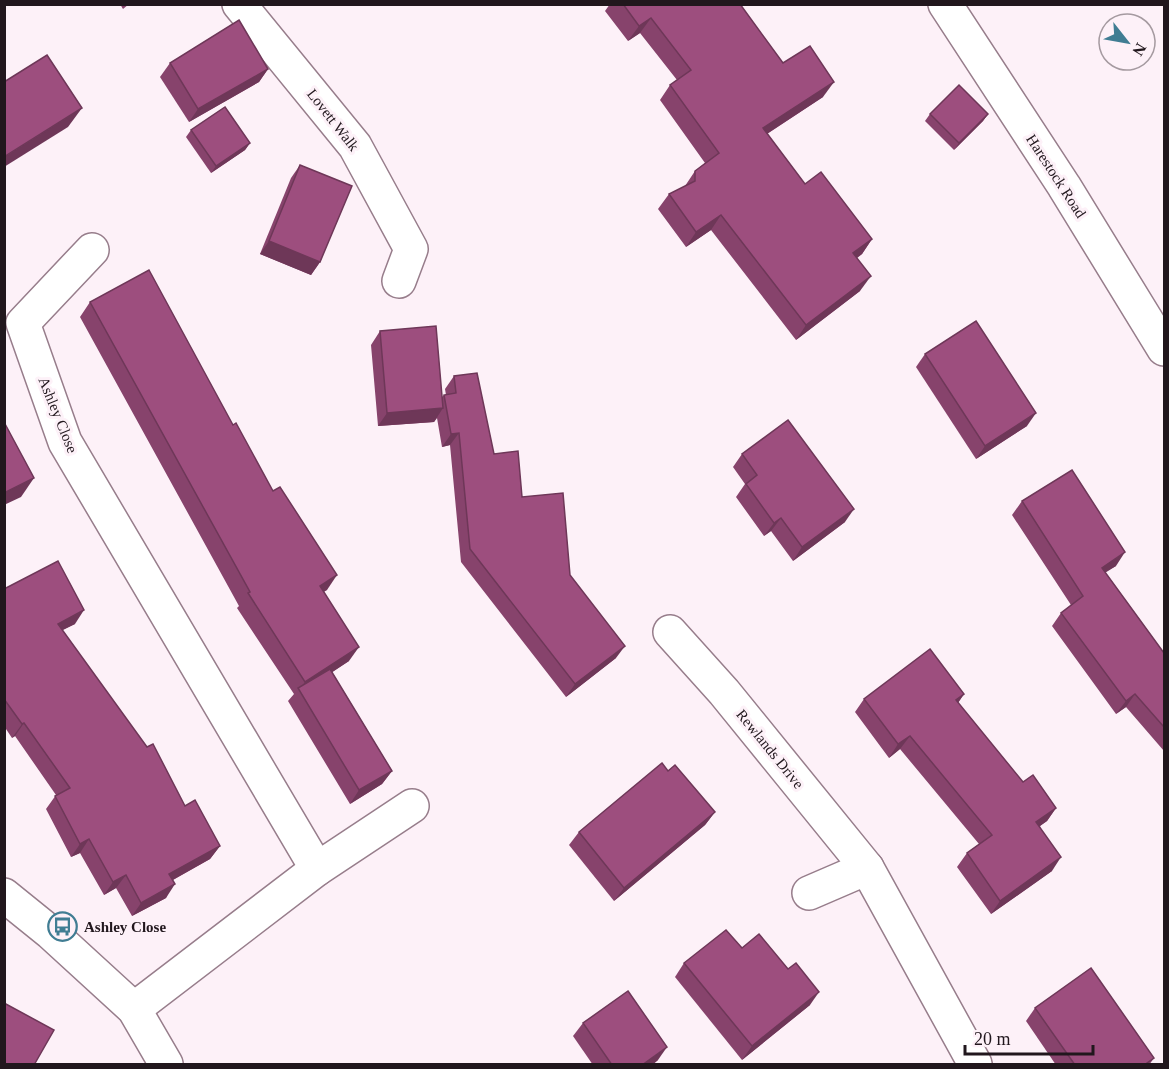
<svg xmlns="http://www.w3.org/2000/svg" width="1169" height="1069" font-family="Georgia,serif">
<rect width="100%" height="100%" fill="#fdf1f8"/>
<g fill="none" stroke-linecap="round" stroke-linejoin="round">
<defs>
<g id="street">
<path d="M239,4L355,146L411,249L399,281"/>
<path d="M92,250L23,323L65,442L317,869"/>
<path d="M670,632L724,692L867,868L975,1064"/>
<path d="M809,893L867,868"/>
<path d="M4,895L51,933L134,1009L166,1064"/>
<path d="M134,1009L317,869L412,806"/>
</g>
<path id="secondary" d="M945,4L1064,186L1164,349"/>
</defs>
<use href="#street" stroke="#977d8b" stroke-width="36"/>
<use href="#secondary" stroke="#977d8b" stroke-width="36"/>
<use href="#street" stroke="#fff" stroke-width="33"/>
<use href="#secondary" stroke="#fff" stroke-width="33"/>
</g>
<g fill="#87436c">
<path d="M120,4H129L123,9Z"/>
<path d="M610,4H740L783,63L823,97L767,134L805,184L872,239L862,254L857,258L860,291L796,340L711,230L686,247L658,209L669,194L685,186L695,171L705,163L660,100L670,85L677,80L640,33L628,41L605,11Z"/>
<path d="M170,63L268,69L259,82L189,122L160,77Z"/>
<path d="M930,114H988L983,121L954,150L925,121Z"/>
<path d="M191,130L250,143L245,150L211,173L186,137Z"/>
<path d="M300,165L320,262L311,275L260,254L291,178Z"/>
<path d="M90,302L233,425L327,590L324,591L349,661L332,672L392,771L382,784L350,804L288,701L294,694L237,608L239,606L80,317Z"/>
<path d="M380,331L442,397L444,395H446L445,389L454,376L494,454L522,497L570,575L616,658L566,697L461,562L450,445L442,447L437,418L434,422L378,426L371,345Z"/>
<path d="M925,354L1027,426L976,459L916,367Z"/>
<path d="M742,454L845,522L793,561L771,531L764,536L736,497L745,484L733,467Z"/>
<path d="M1022,501L1116,566L1105,572L1164,653V751L1126,707L1116,714L1052,626L1061,613L1071,605L1012,515Z"/>
<path d="M4,589L75,624L62,630L185,806L220,846L210,859L173,880L166,898L132,916L116,888L104,895L80,853L71,857L46,809L56,795L15,736L12,738L4,726Z"/>
<path d="M964,694L958,703L1023,782L1056,808L1047,821L1040,826L1052,871L991,914L957,867L967,853L979,844L900,749L889,758L855,712L864,699Z"/>
<path d="M668,771L715,812L705,825L614,901L569,845L579,832Z"/>
<path d="M742,948L788,969L810,1005L742,1060L675,977L684,963Z"/>
<path d="M1035,1008L1154,1058L1149,1065H1056L1026,1021Z"/>
<path d="M583,1023L658,1060L652,1065H593L573,1036Z"/>
</g>
<g fill="#6e3758">
<path d="M651,18L640,33L628,41L639,26Z"/>
<path d="M268,69L259,82L189,122L198,109Z"/>
<path d="M834,82L823,97L753,143L763,128Z"/>
<path d="M82,108L68,127L4,167V157Z"/>
<path d="M988,114L983,121L954,150L959,143Z"/>
<path d="M250,143L245,150L211,173L216,166Z"/>
<path d="M721,215L711,230L686,247L696,232Z"/>
<path d="M872,239L862,254L843,268L853,253Z"/>
<path d="M269,241L320,262L311,275L260,254Z"/>
<path d="M871,276L860,291L796,340L806,325Z"/>
<path d="M443,408L434,422L378,426L387,413Z"/>
<path d="M1036,413L1027,426L976,459L985,446Z"/>
<path d="M459,433L450,445L442,447L451,434Z"/>
<path d="M34,478L21,497L4,505V493Z"/>
<path d="M854,509L845,522L793,561L802,547Z"/>
<path d="M781,518L771,531L764,536L774,523Z"/>
<path d="M1125,552L1116,566L1092,581L1102,568Z"/>
<path d="M337,575L327,590L310,600L320,586Z"/>
<path d="M84,610L75,624L49,637L58,624Z"/>
<path d="M625,646L616,658L566,697L575,684Z"/>
<path d="M359,647L349,661L301,693L299,690L305,682Z"/>
<path d="M964,694L955,707L956,700Z"/>
<path d="M1135,694L1126,707L1116,714L1126,701Z"/>
<path d="M24,723L15,736L12,738L22,724Z"/>
<path d="M910,736L900,749L889,758L898,744Z"/>
<path d="M392,771L382,784L350,804L359,790Z"/>
<path d="M1056,808L1047,821L1027,835L1036,822Z"/>
<path d="M715,812L705,825L614,901L624,888Z"/>
<path d="M89,839L80,853L71,857L80,844Z"/>
<path d="M220,846L210,859L160,887L169,874Z"/>
<path d="M1061,857L1052,871L991,914L1000,901Z"/>
<path d="M126,875L116,888L104,895L113,882Z"/>
<path d="M175,884L166,898L132,916L141,903Z"/>
<path d="M819,992L810,1005L742,1060L752,1046Z"/>
<path d="M667,1047L658,1060L652,1065H642Z"/>
</g>
<g fill="#9d4e7e" stroke="#6e3758" stroke-width="1.5">
<path d="M623,4H740L783,63L810,46L834,82L763,128L805,184L821,172L872,239L853,253L871,276L806,325L721,215L696,232L669,194L695,181V171L719,153L670,85L691,70L651,18L639,26Z"/>
<path d="M239,20L268,69L198,109L170,63Z"/>
<path d="M47,55L82,108L4,157V82Z"/>
<path d="M959,85L988,114L959,143L930,114Z"/>
<path d="M225,107L250,143L216,166L191,130Z"/>
<path d="M300,165L352,186L320,262L269,241Z"/>
<path d="M149,270L233,425L236,423L273,491L280,487L337,575L320,586L359,647L305,682L248,593L250,592L90,302Z"/>
<path d="M976,321L1036,413L985,446L925,354Z"/>
<path d="M436,326L443,408L387,413L380,331Z"/>
<path d="M477,373L494,454L518,451L522,497L563,493L570,575L625,646L575,684L470,549L459,433L451,434L444,395L456,393L454,376Z"/>
<path d="M788,420L854,509L802,547L781,518L774,523L746,484L757,475L742,454Z"/>
<path d="M4,422L34,478L4,493Z"/>
<path d="M1072,470L1125,552L1102,568L1164,653V727L1135,694L1126,701L1061,613L1083,596L1022,501Z"/>
<path d="M58,561L84,610L58,624L147,747L153,744L185,806L195,800L220,846L169,874L175,884L141,903L126,875L113,882L89,839L80,844L55,796L70,788L24,723L22,724L4,699V589Z"/>
<path d="M930,649L964,694L956,700L1023,782L1033,775L1056,808L1036,822L1061,857L1000,901L967,853L992,835L910,736L898,744L864,699Z"/>
<path d="M330,669L392,771L359,790L298,688Z"/>
<path d="M662,763L668,771L675,765L715,812L624,888L579,832Z"/>
<path d="M726,930L742,948L759,934L788,969L796,963L819,992L752,1046L684,963Z"/>
<path d="M1091,968L1154,1058L1147,1063L1148,1065H1075L1035,1008Z"/>
<path d="M628,991L667,1047L642,1065H612L583,1023Z"/>
<path d="M4,1003L54,1030L34,1065H4Z"/>
</g>
<defs>
<symbol id="bus-ring" viewBox="-11 -11 22 22"><circle r="9.5" fill="#fdf1f8" stroke="#407d93" stroke-width="1.5"/><path d="M-5-6H5V4H4V6H2V4H-2V6H-4V4H-5ZM-3.5-4V0h7V-4ZM-3.5 1.2v1.5H-2V1.2ZM2 1.2v1.5H3.5V1.2Z" fill="#407d93"/></symbol>
</defs>
<g fill-rule="evenodd">
<use href="#bus-ring" x="46" y="910" width="33" height="33"/>
</g>
<g text-anchor="middle" dominant-baseline="central" stroke-width="6" stroke-linejoin="round" paint-order="stroke">
<g font-size="15" fill="#21171d" stroke="#fdf1f8">
<text transform="translate(333 120) rotate(52)">Lovett Walk</text>
<text transform="translate(1056 176) rotate(57)">Harestock Road</text>
<text transform="translate(58 415) rotate(68)">Ashley Close</text>
<text transform="translate(770 749) rotate(51)">Rewlands Drive</text>
</g>
<g font-size="15" font-weight="bold" fill="#21171d" stroke="#fdf1f8" text-anchor="start">
<text x="84" y="927">Ashley Close</text>
</g>
</g>
<rect width="1169" height="1069" fill="none" stroke="#21171d" stroke-width="12"/>
<g transform="translate(1127 42) rotate(121)"><circle r="28" fill="#fdf1f8" stroke="#a59aa0" stroke-width="1.5"/>
<path d="M0-4.5L10 22L0 15L-10 22Z" fill="#407d93"/>
<text y="-9" font-size="16" font-weight="bold" text-anchor="middle" fill="#21171d">N</text>
</g>
<path d="M965 1045v9h128v-9" fill="none" stroke="#21171d" stroke-width="3"/>
<text x="974" y="1045" font-size="18" fill="#21171d" stroke="#fdf1f8" stroke-width="4.5" paint-order="stroke">20 m</text>
</svg>
